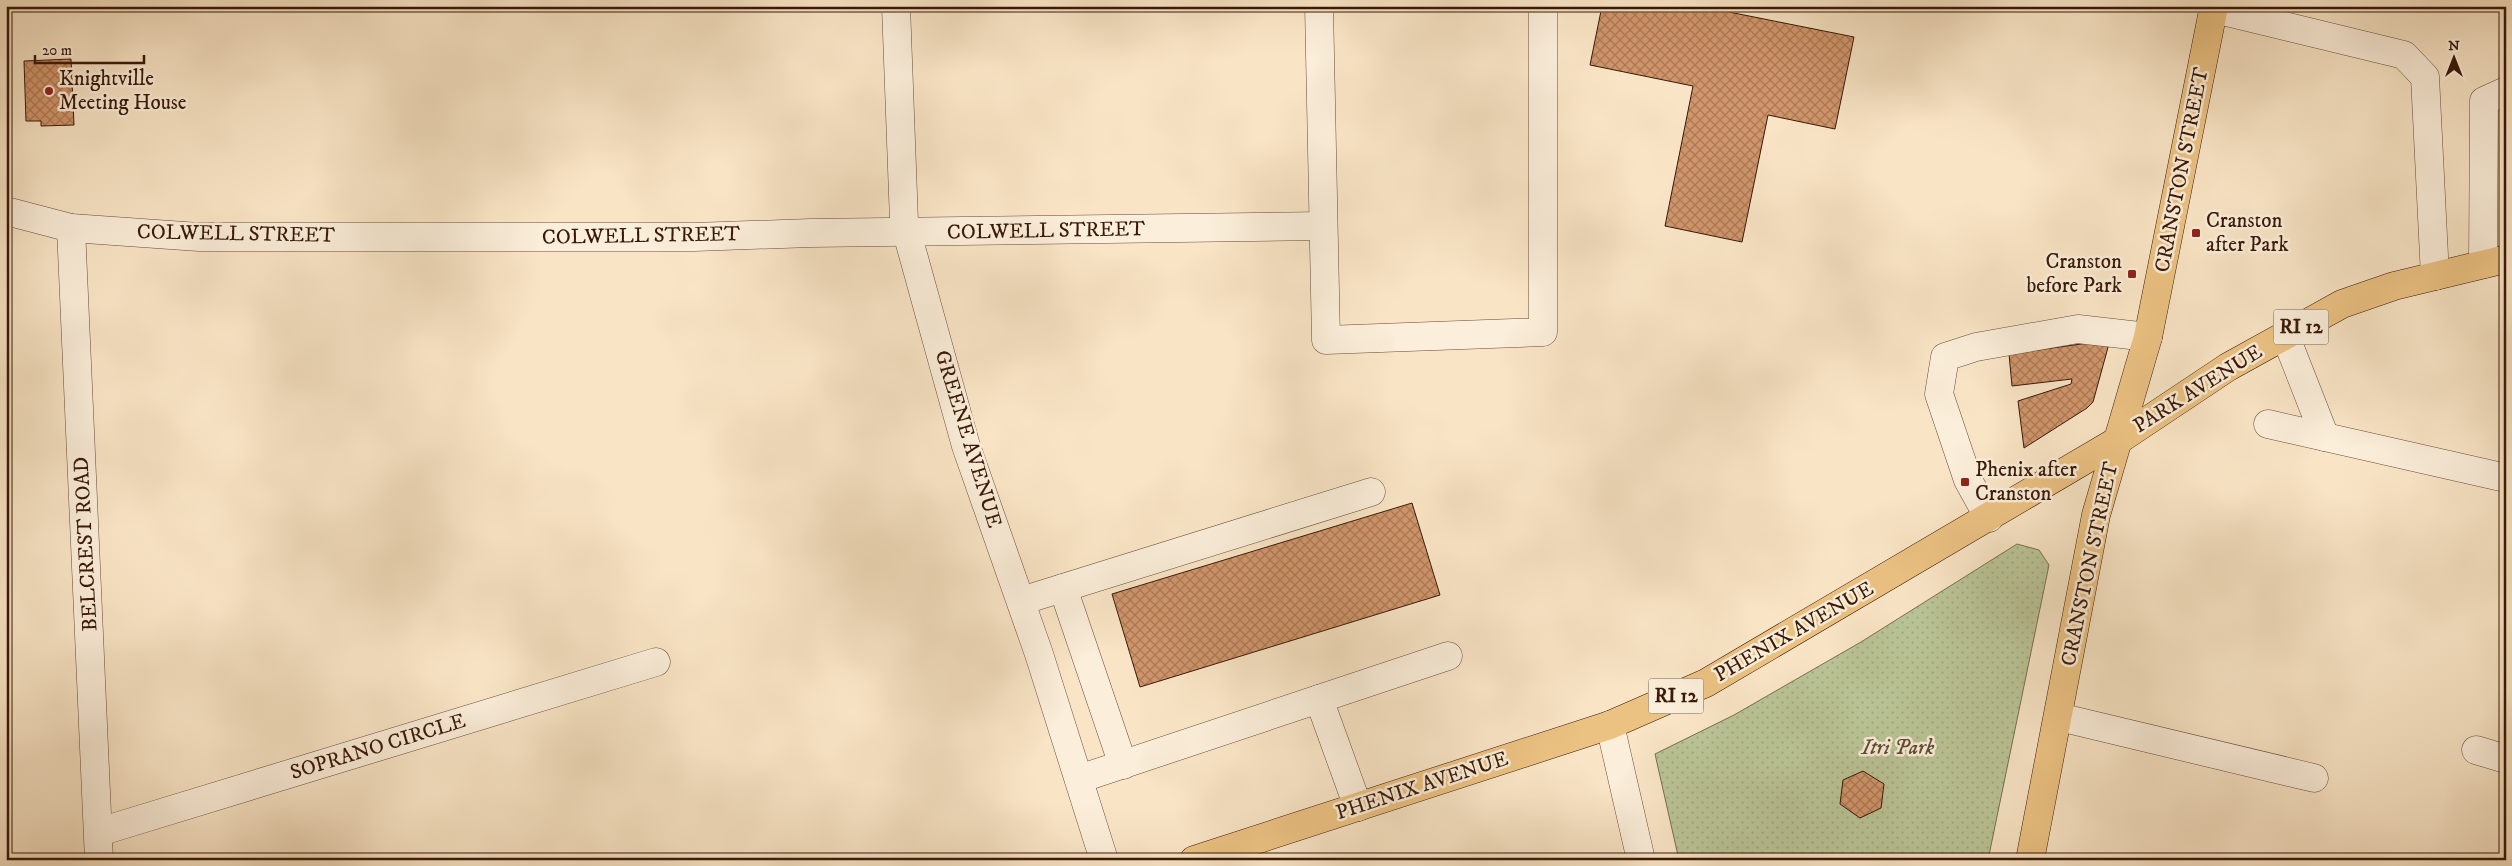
<svg xmlns="http://www.w3.org/2000/svg" width="2512" height="866" font-family="'IM FELL DW Pica',serif">
<defs>
<pattern id="park-dots" width="8" height="8" patternUnits="userSpaceOnUse" patternTransform="scale(1.25)"><rect width="8" height="8" fill="#bac597"/><path d="M2 2h.1M6 6h.1" fill="none" stroke="#a1a881" stroke-width="1.8" stroke-linecap="round"/></pattern>
<pattern id="building-cross-hatch" width="8" height="8" patternUnits="userSpaceOnUse" patternTransform="scale(1.25)"><rect width="8" height="8" fill="#d1966b"/><path d="M0 0l8 8M0 8l8-8" fill="none" stroke="#ab7956"/></pattern>
</defs>
<rect width="100%" height="100%" fill="#f9e5c6"/>
<filter id="stains"><feTurbulence type="fractalNoise" baseFrequency=".004" numOctaves="4"/><feColorMatrix values="0 0 0 0 .2 0 0 0 0 .09 0 0 0 0 .02 0 0 0 .5 -.17"/></filter>
<radialGradient id="worn" r=".72"><stop offset=".6" stop-color="#630" stop-opacity="0"/><stop offset="1" stop-color="#630" stop-opacity=".3"/></radialGradient>
<path fill="url(#park-dots)" stroke="#796e50" d="M2017,544L2039,550L2049,565L1988,860H1679L1655,754L1734,715L1861,642Z"/>
<g fill="url(#building-cross-hatch)" stroke="#381808">
<path d="M1602,6H1699L1854,37L1835,129L1768,115L1742,242L1665,226L1693,86L1590,65Z"/>
<path d="M71,59L74,125L41,126V121H26L24,61Z"/>
<path d="M2110,340L2093,402L2087,408L2024,448L2018,401L2071,384L2072,379L2012,386L2009,354Z"/>
<path d="M1412,503L1440,595L1140,687L1112,594Z"/>
<path d="M1863,771L1884,784L1881,808L1860,818L1840,804L1843,780Z"/>
</g>
<g fill="none" stroke-linecap="round" stroke-linejoin="round">
<defs>
<g id="minor">
<path d="M896,6L904,222L966,446L1039,654L1104,860"/>
<path d="M1319,6L1326,340L1543,332V6"/>
<path d="M2214,9L2404,55L2425,77L2435,276"/>
<path d="M6,211L71,228L199,237H694L811,233L1322,226"/>
<path d="M71,228L99,860"/>
<path d="M2483,264L2484,101L2506,91"/>
<path d="M2285,335L2325,437"/>
<path d="M2268,424L2506,478"/>
<path d="M1989,518L1968,480L1939,394L1945,357L1976,347L2078,329L2148,337"/>
<path d="M1063,588L1123,765"/>
<path d="M1021,601L1371,492"/>
<path d="M1319,699L1358,807"/>
<path d="M2059,717L2314,778"/>
<path d="M1610,725L1641,860"/>
<path d="M2476,750L2506,759"/>
<path d="M1079,779L1448,656"/>
<path d="M99,832L656,662"/>
</g>
<g id="major">
<path d="M1194,860L1610,725L1706,683L2117,441L2228,367L2342,304L2394,286L2506,259"/>
<path d="M2030,860L2096,515L2148,337L2214,6"/>
</g>
</defs>
<use href="#minor" stroke="#684b38" stroke-width="29"/>
<use href="#major" stroke="#381808" stroke-width="29"/>
<use href="#minor" stroke="#fbeeda" stroke-width="28"/>
<use href="#major" stroke="#ecc283" stroke-width="28"/>
</g>
<g fill="#8f2418" stroke="#fbeeda" stroke-width="2">
<circle cx="49" cy="91" r="5"/>
<rect x="2191" y="228" width="10" height="10" rx="2.5"/>
<rect x="2127" y="269" width="10" height="10" rx="2.5"/>
<rect x="1960" y="477" width="10" height="10" rx="2.5"/>
</g>
<g text-anchor="middle" dominant-baseline="central" stroke-width="5" stroke-linejoin="round" paint-order="stroke">
<g fill="#fbeeda" stroke="#725847" stroke-width="1">
<rect x="2273.5" y="309.5" width="55" height="35" rx="4"/>
<rect x="1648.5" y="678.5" width="55" height="35" rx="4"/>
</g>
<g font-size="20" font-weight="bold" fill="#381808">
<text x="2301" y="327">RI 12</text>
<text x="1676" y="696">RI 12</text>
</g>
<g font-size="21" fill="#381808" stroke="#fbeeda" text-anchor="start">
<text x="59" y="79">Knightville<tspan x="59" dy="24">Meeting House</tspan></text>
<text x="2206" y="221">Cranston<tspan x="2206" dy="24">after Park</tspan></text>
<text x="2122" y="262" text-anchor="end">Cranston<tspan x="2122" dy="24">before Park</tspan></text>
<text x="1975" y="470">Phenix after<tspan x="1975" dy="24">Cranston</tspan></text>
</g>
<g font-size="21" fill="#381808" stroke="#fbeeda">
<text transform="translate(2182 170) rotate(-79)">CRANSTON STREET</text>
<text transform="translate(1046 231) rotate(-1)">COLWELL STREET</text>
<text transform="translate(236 234) rotate(1)">COLWELL STREET</text>
<text transform="translate(641 236) rotate(-1)">COLWELL STREET</text>
<text transform="translate(2198 389) rotate(-32)">PARK AVENUE</text>
<text transform="translate(968 439) rotate(73)">GREENE AVENUE</text>
<text transform="translate(86 544) rotate(-93)">BELCREST ROAD</text>
<text transform="translate(2090 564) rotate(-78)">CRANSTON STREET</text>
<text transform="translate(1794 632) rotate(-30)">PHENIX AVENUE</text>
<text transform="translate(378 747) rotate(-17)">SOPRANO CIRCLE</text>
<text transform="translate(1422 786) rotate(-18)">PHENIX AVENUE</text>
</g>
<g font-size="21" font-style="italic" fill="#5f4c33" stroke="#fbeeda">
<text x="1898" y="748">Itri Park</text>
</g>
</g>
<rect width="2512" height="866" fill="none" stroke="#f9e5c6" stroke-width="25"/>
<rect x="8" y="8" width="2497" height="851" fill="none" stroke="#381808" stroke-width="2.5"/>
<rect x="12" y="12" width="2487" height="841" fill="none" stroke="#381808"/>
<g transform="translate(2454 58)" stroke="#fbeeda" stroke-width="4" paint-order="stroke">
<path d="M0-4L9 19L0 12L-9 19Z" fill="#381808"/>
<text y="-8" font-size="14" font-weight="bold" text-anchor="middle" fill="#381808">N</text>
</g>
<path d="M35 55v8h109v-8" fill="none" stroke="#381808" stroke-width="2.5"/>
<text x="42" y="55" font-size="15" fill="#381808" stroke="#fbeeda" stroke-width="4" paint-order="stroke">20 m</text>
<rect width="100%" height="100%" filter="url(#stains)"/>
<rect width="100%" height="100%" fill="url(#worn)"/>
</svg>
